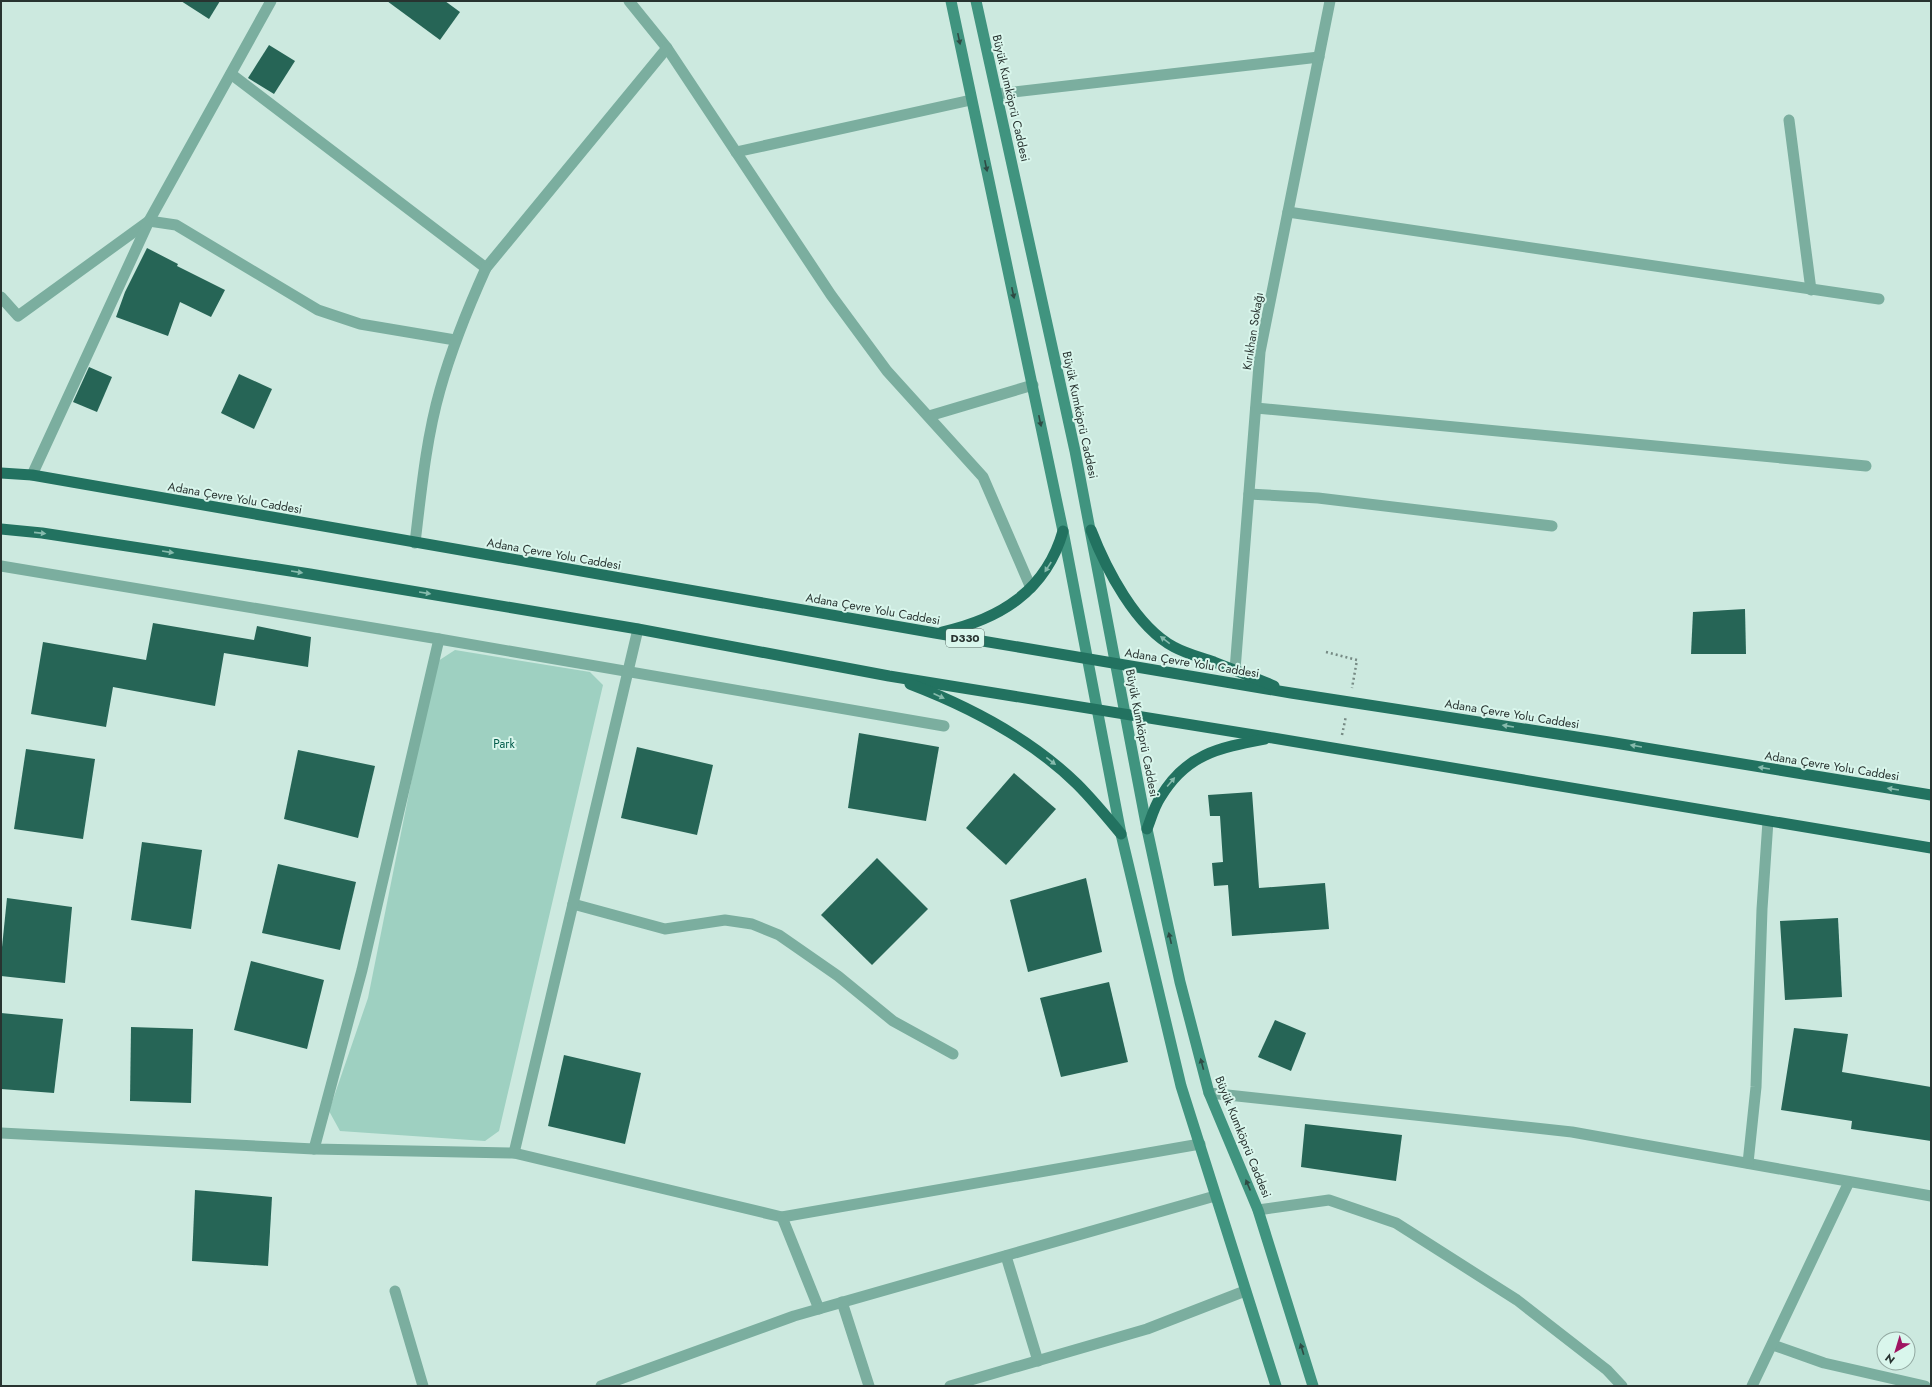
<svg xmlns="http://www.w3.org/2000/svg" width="1932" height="1387" font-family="Jost,sans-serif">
<rect width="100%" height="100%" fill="#cce9df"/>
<path fill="#9ed0c1" d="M455,650L590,672L603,685L499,1131L485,1141L340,1131L329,1111L368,998L435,663Z"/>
<g fill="#266556">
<path d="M181,1H220L209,19Z"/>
<path d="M387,1H445L460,12L440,40Z"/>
<path d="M269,45L295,61L274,94L248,78Z"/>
<path d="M147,248L178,264L177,266L225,290L211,317L180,302L168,336L116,317L125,292Z"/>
<path d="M89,367L112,377L97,412L73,402Z"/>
<path d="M239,374L272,389L254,429L221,413Z"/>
<path d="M1745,609L1746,654H1691L1693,612Z"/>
<path d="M153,623L254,640L257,626L311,637L308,667L224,653L215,706L113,687L106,727L31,714L43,642L146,660Z"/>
<path d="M859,733L939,747L926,821L848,808Z"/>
<path d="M637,747L713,765L697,835L621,818Z"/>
<path d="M26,749L95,759L83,839L14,829Z"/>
<path d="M298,750L375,766L358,838L284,819Z"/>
<path d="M1014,773L1056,809L1006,865L966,828Z"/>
<path d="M1252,792L1259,888L1325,883L1329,929L1232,936L1228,885L1214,886L1212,863L1223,862L1220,816H1210L1208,795Z"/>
<path d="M142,842L202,850L191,929L131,920Z"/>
<path d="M877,858L928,909L872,965L821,915Z"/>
<path d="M278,864L356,882L340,950L262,933Z"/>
<path d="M1086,878L1102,952L1028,972L1010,900Z"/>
<path d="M7,898L72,907L65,983L1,976V957Z"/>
<path d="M1838,918L1842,997L1785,1000L1780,921Z"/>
<path d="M251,961L324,980L307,1049L234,1030Z"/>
<path d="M1109,982L1128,1062L1061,1077L1040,998Z"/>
<path d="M1,1013L63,1019L54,1093L1,1089Z"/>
<path d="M1275,1020L1306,1033L1291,1071L1258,1057Z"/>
<path d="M131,1027L193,1029L191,1103L130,1101Z"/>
<path d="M1794,1028L1848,1034L1842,1072L1931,1087V1141L1851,1129L1852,1121L1781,1110Z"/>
<path d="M564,1055L641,1073L625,1144L548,1126Z"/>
<path d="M1305,1124L1402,1135L1396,1181L1301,1167Z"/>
<path d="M195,1190L272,1197L268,1266L192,1261Z"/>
</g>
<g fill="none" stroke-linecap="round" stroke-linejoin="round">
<g stroke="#768a84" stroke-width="2.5" stroke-dasharray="2 3" stroke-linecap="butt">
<path d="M1326,652L1357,660L1352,688"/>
<path d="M1342,735L1346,716"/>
</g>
<g stroke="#7bae9f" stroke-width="11">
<path d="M629,1L667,48L831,295L887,371L983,477L1031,588"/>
<path d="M231,74L486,268L667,48"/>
<path d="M997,94L1319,57"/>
<path d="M1789,120L1811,290"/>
<path d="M736,152L971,100"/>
<path d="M1288,212L1879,299"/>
<path d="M1,297L18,316L149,221L176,225L318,310L360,324L455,340"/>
<path d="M1256,408L1866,466"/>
<path d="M929,416L1033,385"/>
<path d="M32,475L149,221L271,1"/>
<path d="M1249,494L1318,498L1552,526"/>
<path d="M415,543C421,493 426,439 440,390C452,347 468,308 486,268"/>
<path d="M1,566L439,639L944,726"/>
<path d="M1235,670L1260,352L1330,1"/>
<path d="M573,904L665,929L725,920L752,924L779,935L838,976L893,1021L953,1054"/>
<path d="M1209,1093L1572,1132L1931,1196"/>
<path d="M1,1133L314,1149L514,1153L782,1217L1200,1144"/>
<path d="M314,1149L362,970L439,639"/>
<path d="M514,1153L638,629"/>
<path d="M1748,1163L1756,1087L1762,909L1768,821"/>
<path d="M1258,1210L1329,1200L1396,1223L1517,1300L1607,1370L1622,1386"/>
<path d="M782,1217L819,1309"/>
<path d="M1006,1256L1038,1361"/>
<path d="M395,1291L423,1386"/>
<path d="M842,1302L869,1386"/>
<path d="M1773,1345L1824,1363L1925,1386"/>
<path d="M601,1386L794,1316L1215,1196"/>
<path d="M950,1386L1147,1329L1245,1291"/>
<path d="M1752,1386L1849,1182"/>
</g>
<g stroke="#40947f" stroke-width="11">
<path d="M951,1L1063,531L1121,834L1181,1086L1276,1386"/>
<path d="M976,1L1075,451L1147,829L1180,982L1209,1093L1258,1210L1313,1386"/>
</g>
<g stroke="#227260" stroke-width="11">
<path d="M1,473L32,475L935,633L1291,693L1609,742L1931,795"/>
<path d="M1,529L42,533L310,574L638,629L889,676L1273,738L1931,848"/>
<path d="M1091,530C1106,569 1136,627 1174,647C1187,654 1200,657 1214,662C1234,670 1254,677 1274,686"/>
<path d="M942,632C1000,619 1046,591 1063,531"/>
<path d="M910,684C970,707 1031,739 1077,784C1093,800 1107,817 1121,834"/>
<path d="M1147,829C1151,819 1154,807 1160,798C1186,754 1218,748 1265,739"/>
</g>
</g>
<defs><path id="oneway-solid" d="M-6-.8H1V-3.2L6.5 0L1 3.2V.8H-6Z"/></defs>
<g fill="#2e4b44">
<use href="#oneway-solid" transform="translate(959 39) rotate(78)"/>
<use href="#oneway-solid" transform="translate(986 166) rotate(78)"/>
<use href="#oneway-solid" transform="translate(1013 293) rotate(78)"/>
<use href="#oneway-solid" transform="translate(1040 421) rotate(78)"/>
<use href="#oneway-solid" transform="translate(1170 938) rotate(-103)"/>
<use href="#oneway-solid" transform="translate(1202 1064) rotate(-105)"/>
<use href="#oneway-solid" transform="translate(1248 1185) rotate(-113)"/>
<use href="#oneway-solid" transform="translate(1302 1349) rotate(-107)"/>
</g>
<g fill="#87bbad">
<use href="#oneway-solid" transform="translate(40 533) rotate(6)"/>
<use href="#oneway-solid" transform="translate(168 552) rotate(9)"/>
<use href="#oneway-solid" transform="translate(1048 567) rotate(123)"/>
<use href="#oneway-solid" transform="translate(297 572) rotate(9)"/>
<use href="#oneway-solid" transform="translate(425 593) rotate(9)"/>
<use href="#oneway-solid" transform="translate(1165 640) rotate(-143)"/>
<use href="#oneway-solid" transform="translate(939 696) rotate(24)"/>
<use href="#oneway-solid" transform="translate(1508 726) rotate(-171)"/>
<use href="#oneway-solid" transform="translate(1636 746) rotate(-170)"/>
<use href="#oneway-solid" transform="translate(1051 761) rotate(38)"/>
<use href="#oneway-solid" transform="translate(1764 768) rotate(-171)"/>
<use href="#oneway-solid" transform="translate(1171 782) rotate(-50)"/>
<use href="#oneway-solid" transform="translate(1893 789) rotate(-171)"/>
</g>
<g text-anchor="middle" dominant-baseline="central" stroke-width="4" stroke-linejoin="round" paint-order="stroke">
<rect fill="#d9f6ec" stroke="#5d6e68" stroke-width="1" x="946" y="629" width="38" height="18" rx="3"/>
<g font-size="11" font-weight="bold" fill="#283330">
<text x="965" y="638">D330</text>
</g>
<g font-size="12" fill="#283330" stroke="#d9f6ec">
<text transform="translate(1011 98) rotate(77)">Büyük Kumköprü Caddesi</text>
<text transform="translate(1253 331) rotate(-81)">Kırıkhan Sokağı</text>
<text transform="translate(1080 415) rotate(78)">Büyük Kumköprü Caddesi</text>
<text transform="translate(235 498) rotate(10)">Adana Çevre Yolu Caddesi</text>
<text transform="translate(554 554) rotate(10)">Adana Çevre Yolu Caddesi</text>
<text transform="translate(873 609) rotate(10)">Adana Çevre Yolu Caddesi</text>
<text transform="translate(1192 663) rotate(9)">Adana Çevre Yolu Caddesi</text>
<text transform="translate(1512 714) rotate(9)">Adana Çevre Yolu Caddesi</text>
<text transform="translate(1142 733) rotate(79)">Büyük Kumköprü Caddesi</text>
<text transform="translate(1832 766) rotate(9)">Adana Çevre Yolu Caddesi</text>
<text transform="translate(1243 1137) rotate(68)">Büyük Kumköprü Caddesi</text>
</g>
<g font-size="12" fill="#005b4a" stroke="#d9f6ec">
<text x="504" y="744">Park</text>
</g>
</g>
<rect width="1932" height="1387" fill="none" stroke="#283330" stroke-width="4"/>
<g transform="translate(1896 1351) rotate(218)"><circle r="19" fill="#d9f6ec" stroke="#92a8a1"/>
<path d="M0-3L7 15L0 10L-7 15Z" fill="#9f1461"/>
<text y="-6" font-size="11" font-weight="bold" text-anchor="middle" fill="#283330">N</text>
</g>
</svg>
